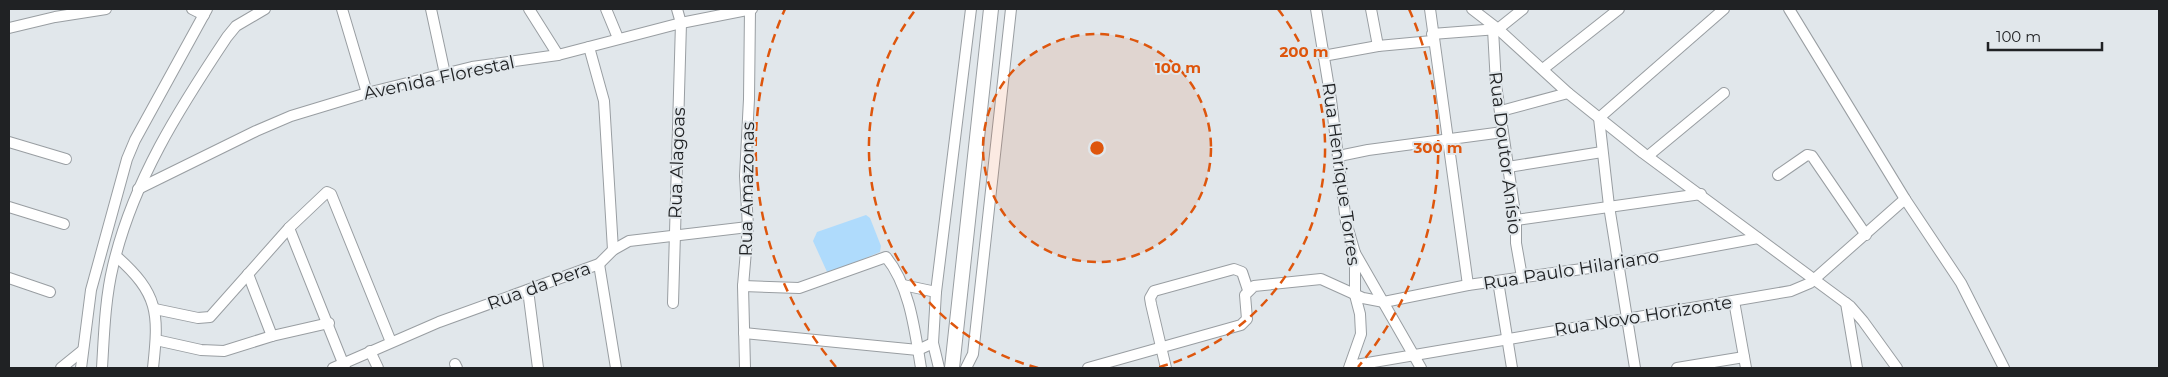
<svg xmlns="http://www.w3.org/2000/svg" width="2168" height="377" font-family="Montserrat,sans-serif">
<rect width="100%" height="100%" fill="#e1e7eb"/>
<path fill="#afdbfc" d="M866,215L870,218L881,246L880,252L828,274L813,241L817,232Z"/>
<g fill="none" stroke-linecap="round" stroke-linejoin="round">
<defs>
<g id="minor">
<path d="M192,9L204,15"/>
<path d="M342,9L367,93"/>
<path d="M431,9L445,74"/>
<path d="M529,9L558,55"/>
<path d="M606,9L618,38"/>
<path d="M1316,9L1331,100L1346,222L1355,253V295L1360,314L1361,334L1349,368"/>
<path d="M1371,9L1378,46"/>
<path d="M1430,9L1468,285"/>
<path d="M1472,9L1498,29L1568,93L1643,153L1850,306L1863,321L1897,368"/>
<path d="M1789,9L1905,199L1961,283L2004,368"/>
<path d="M9,28L55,17L106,9"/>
<path d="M1493,29L1496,85L1516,220V243L1522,277"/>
<path d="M1432,34L1498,29L1523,9"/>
<path d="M589,47L604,101L613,250"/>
<path d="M1323,56L1378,46L1432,41"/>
<path d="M1543,69L1619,9"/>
<path d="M1501,111L1568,93"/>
<path d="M9,142L66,159"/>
<path d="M1339,156L1368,150L1503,132"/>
<path d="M1648,156L1724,93"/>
<path d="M1508,167L1602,152"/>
<path d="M1778,175L1807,155L1812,156L1866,235"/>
<path d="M138,189L256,131L291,116L367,93L472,67L558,55L681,23L752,9"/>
<path d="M9,207L64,224"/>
<path d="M1516,220L1701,194"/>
<path d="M289,228L345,368"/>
<path d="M1355,253L1421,368"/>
<path d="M116,256C159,294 159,313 153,368"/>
<path d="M599,264L616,368"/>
<path d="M248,274L272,336"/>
<path d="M9,278L50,292"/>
<path d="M1498,281L1512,368"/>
<path d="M903,285L936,292"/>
<path d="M743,286L799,288L886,257C910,286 915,332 921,368"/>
<path d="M528,290L538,368"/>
<path d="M1734,301L1746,368"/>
<path d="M673,303L681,23L677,9"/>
<path d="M1846,303L1857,368"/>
<path d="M155,309L198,318L210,317L289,228L327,192L331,194L391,342"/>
<path d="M744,333L918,350L933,343"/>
<path d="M156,340L201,350L224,351L272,336L329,323"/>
<path d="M370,351L378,368"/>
<path d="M455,364L457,368"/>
<path d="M1350,366L1791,291L1810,283L1905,199"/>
<path d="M61,368L82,351"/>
<path d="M81,368L91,290L127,159L135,140L207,9"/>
<path d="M102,368C104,335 105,299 113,266C133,181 179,109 227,37L236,26L265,9"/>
<path d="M333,368L439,322L599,264L613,250L629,241L748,227"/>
<path d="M745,368L743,286L748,227L745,176L749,99L750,9"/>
<path d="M939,368L933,343L936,292L971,9"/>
<path d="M966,368L973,354L1011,9"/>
<path d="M1088,368L1241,325L1247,319L1245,295L1254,286L1321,279L1363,298L1384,302L1468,285L1618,264L1758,238"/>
<path d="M1166,368L1151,304L1150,298L1154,291L1234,269L1242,272L1248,290"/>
<path d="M1635,368L1609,206L1599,118L1724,9"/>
<path d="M1677,368L1744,357"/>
</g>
<path id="highway" d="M952,368L991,9"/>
</defs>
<use href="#minor" stroke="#999ea2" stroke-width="12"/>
<use href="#highway" stroke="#999ea2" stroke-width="16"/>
<use href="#minor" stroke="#fff" stroke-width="10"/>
<use href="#highway" stroke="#fff" stroke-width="14"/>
</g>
<circle cx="1097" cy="148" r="114" fill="#de560d" fill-opacity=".12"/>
<g fill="none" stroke="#de560d" stroke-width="2.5" stroke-dasharray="9 6">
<circle cx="1097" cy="148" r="114"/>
<path d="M1038 368A228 228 0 0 1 916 9M1278 9A228 228 0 0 1 1156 368"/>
<path d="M836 367A341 341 0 0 1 785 9M1409 9A341 341 0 0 1 1358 367"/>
</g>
<g text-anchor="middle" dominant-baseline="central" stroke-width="4" stroke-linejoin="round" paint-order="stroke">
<g font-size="18" fill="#202224" stroke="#e1e7eb">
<text transform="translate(439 78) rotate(-12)">Avenida Florestal</text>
<text transform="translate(1505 153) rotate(83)">Rua Doutor Anísio</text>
<text transform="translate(677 163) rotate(-88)">Rua Alagoas</text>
<text transform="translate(1341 174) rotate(82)">Rua Henrique Torres</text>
<text transform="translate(747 189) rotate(-89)">Rua Amazonas</text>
<text transform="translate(1571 270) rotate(-9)">Rua Paulo Hilariano</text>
<text transform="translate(539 286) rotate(-20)">Rua da Pera</text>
<text transform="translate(1643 316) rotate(-9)">Rua Novo Horizonte</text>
</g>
</g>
<circle cx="1097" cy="148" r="8" fill="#de560d" stroke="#e1e7eb" stroke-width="2.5"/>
<g font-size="15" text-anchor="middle" font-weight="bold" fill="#de560d" stroke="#e1e7eb" stroke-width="4" stroke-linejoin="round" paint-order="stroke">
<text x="1304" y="57">200 m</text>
<text x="1178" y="73">100 m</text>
<text x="1438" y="153">300 m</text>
</g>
<rect width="2168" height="377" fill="none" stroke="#202224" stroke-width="20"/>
<path d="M1988 42v8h114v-8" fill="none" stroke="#202224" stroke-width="2.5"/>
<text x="1996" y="42" font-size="15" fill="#202224" stroke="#e1e7eb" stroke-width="4" paint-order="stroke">100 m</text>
</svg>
